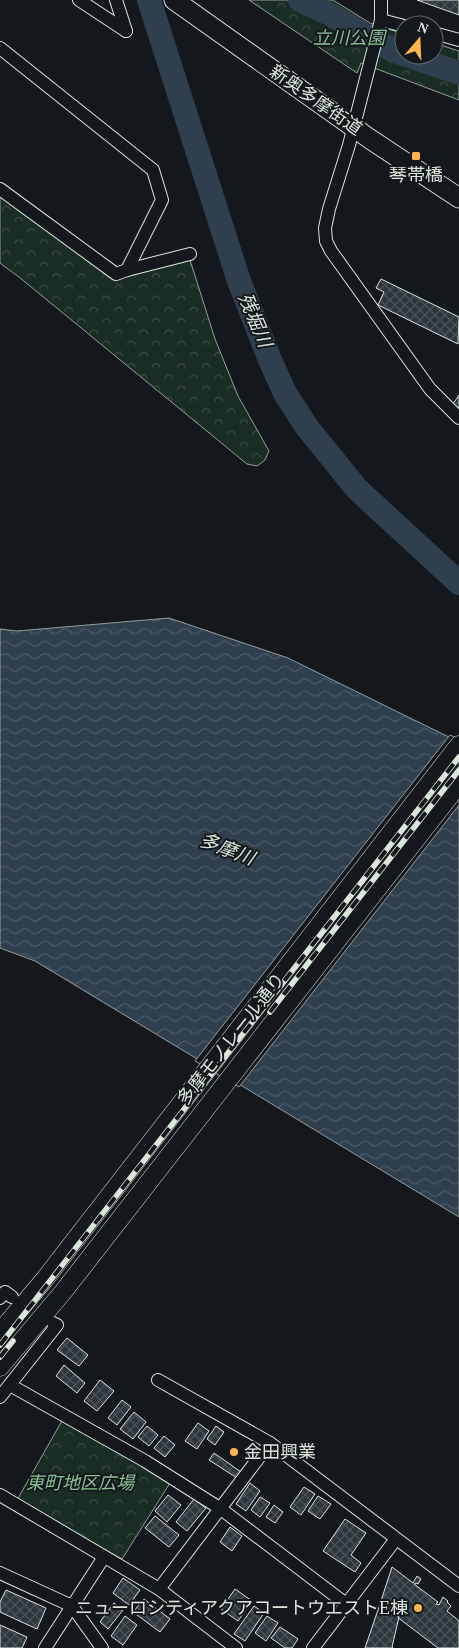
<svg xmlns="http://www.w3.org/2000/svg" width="459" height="1648" font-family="'Times New Roman','Noto Sans JP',serif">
<defs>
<pattern id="forest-crowns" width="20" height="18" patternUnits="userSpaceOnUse" patternTransform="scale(1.25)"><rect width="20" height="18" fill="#1a2d24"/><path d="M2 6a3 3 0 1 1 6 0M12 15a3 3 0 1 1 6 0" fill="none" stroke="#3b4b43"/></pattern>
<pattern id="water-waves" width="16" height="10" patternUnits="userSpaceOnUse" patternTransform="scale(1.25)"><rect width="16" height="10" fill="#2f3f4d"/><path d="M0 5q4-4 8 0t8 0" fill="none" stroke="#4c5b66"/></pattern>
<pattern id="building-cross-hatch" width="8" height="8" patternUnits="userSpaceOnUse" patternTransform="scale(1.25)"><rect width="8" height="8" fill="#2c363c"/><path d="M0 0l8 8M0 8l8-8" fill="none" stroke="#4a5358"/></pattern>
</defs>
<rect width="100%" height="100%" fill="#14181c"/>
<g fill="url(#forest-crowns)" stroke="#939e99">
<path d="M249,0H333L370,23L404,34V55H434V43L459,51V100L361,63L357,73Z"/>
<path d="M0,194L115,278L190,260L215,339L238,396L269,451L265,460L257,466L247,464L19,277L0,263Z"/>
<path d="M63,1419L170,1483L122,1559L17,1500Z"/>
</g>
<path fill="url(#water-waves)" stroke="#939e99" d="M169,618L288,658L459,742V1217L35,961L0,948V629L17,631Z"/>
<path fill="#14181c" stroke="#939e99" d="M450,735L459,739V805L239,1087L195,1061Z"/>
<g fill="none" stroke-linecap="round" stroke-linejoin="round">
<g stroke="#2f3f4d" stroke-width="24">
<path d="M149,0L239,281L270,360L285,393L306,426L357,489L459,583"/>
<path d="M300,0L332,15L392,50L404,54"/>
<path d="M406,55L459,73"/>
</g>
</g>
<g fill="url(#building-cross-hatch)" stroke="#d8e6dc">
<path d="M417,0H459V15Z"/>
<path d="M381,279L459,317L458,344L378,305L384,292L376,288Z"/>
<path d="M459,395V408L453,404Z"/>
<path d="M67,1338L88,1355L79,1366L57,1350Z"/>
<path d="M64,1365L85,1383L77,1393L56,1376Z"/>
<path d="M100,1380L114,1391L97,1411L84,1401Z"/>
<path d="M122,1400L131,1407L117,1425L108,1418Z"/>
<path d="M134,1412L146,1422L133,1439L120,1429Z"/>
<path d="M198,1423L209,1431L197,1449L185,1441Z"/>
<path d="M147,1426L158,1435L149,1446L138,1437Z"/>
<path d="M216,1426L224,1432L215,1445L207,1439Z"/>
<path d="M164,1436L175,1445L165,1457L154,1448Z"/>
<path d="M214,1453L241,1472L237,1478L209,1460Z"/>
<path d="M250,1483L260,1491L246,1511L236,1504Z"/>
<path d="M304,1487L315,1494L301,1515L290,1507Z"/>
<path d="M168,1495L181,1505L167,1522L155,1511Z"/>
<path d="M318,1496L331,1504L320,1519L308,1511Z"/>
<path d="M260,1497L270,1503L260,1517L251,1510Z"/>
<path d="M194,1499L206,1508L187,1531L176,1522Z"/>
<path d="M274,1505L283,1512L275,1523L266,1517Z"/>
<path d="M155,1516L179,1535L169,1547L145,1528Z"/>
<path d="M345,1519L366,1533L351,1555L361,1563L355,1572L323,1551Z"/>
<path d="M230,1527L242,1536L232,1551L220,1542Z"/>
<path d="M392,1567L413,1583L417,1576L421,1579L418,1584L416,1583L414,1584L438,1602L436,1604L439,1605L443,1597L448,1601L447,1602L451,1606L447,1611L459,1621V1648H438L380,1604Z"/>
<path d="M123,1578L140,1590L129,1605L113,1593Z"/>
<path d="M235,1589L252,1601L238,1621L221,1609Z"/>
<path d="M6,1590L46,1608L37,1629L0,1612V1602Z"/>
<path d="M144,1599L170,1619L160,1632L133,1612Z"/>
<path d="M114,1603L123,1610L108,1629L100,1622Z"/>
<path d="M380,1604L399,1617L392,1647L393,1648H365Z"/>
<path d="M254,1606L264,1613L245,1641L234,1634Z"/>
<path d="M125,1616L137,1625L123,1645L111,1636Z"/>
<path d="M267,1616L278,1623L266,1641L255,1633Z"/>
<path d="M0,1625L27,1637L22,1648H0Z"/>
<path d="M280,1627L298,1639L292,1648H285L271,1638Z"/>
</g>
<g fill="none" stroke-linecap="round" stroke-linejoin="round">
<defs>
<g id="minor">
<path d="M79,0L126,31"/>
<path d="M116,0L126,31"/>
<path d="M381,0V20L349,145L329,209L325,228L326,241L331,251L430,389L459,418"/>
<path d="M381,20L404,26"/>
<path d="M434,33L459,40"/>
<path d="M0,48L153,170L162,200L127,270L190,254"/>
<path d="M0,189L116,274L127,270"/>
<path d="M0,1298L5,1292L12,1297"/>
<path d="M158,1380L270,1443L459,1586"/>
<path d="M10,1385L145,1461L221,1509L346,1604"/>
<path d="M0,1397L57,1325L53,1323"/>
<path d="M0,1495L159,1589L236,1648"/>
<path d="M0,1573L72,1606L102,1648"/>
<path d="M159,1589L270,1443"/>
<path d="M45,1648L104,1557"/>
<path d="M313,1648L396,1539"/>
</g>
<g id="secondary">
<path d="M0,1332L44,1280L459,745"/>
<path d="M0,1367L63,1292L459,784"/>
</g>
<path id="primary" d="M174,0L370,139L459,198"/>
</defs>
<use href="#minor" stroke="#d8e6dc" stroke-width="14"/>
<use href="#secondary" stroke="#d8e6dc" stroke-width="19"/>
<use href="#primary" stroke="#d8e6dc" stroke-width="21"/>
<use href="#minor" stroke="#14181c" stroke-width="12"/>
<use href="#secondary" stroke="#14181c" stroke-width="18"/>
<use href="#primary" stroke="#14181c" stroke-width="19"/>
<defs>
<g id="rail">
<path d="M270,1012L459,770"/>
<path d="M0,1345L459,757"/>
<path d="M0,1357L13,1341"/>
</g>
</defs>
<use href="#rail" stroke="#d8e6dc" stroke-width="5.5"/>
<use href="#rail" stroke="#14181c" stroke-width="4" stroke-dasharray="11" stroke-linecap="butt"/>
</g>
<g fill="#ffb74d" stroke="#14181c" stroke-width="2">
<rect x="411" y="151" width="10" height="10" rx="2.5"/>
<circle cx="234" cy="1452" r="5"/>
<circle cx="418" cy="1608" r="5"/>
</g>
<g text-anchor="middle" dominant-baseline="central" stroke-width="4" stroke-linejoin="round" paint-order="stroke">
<g font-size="18" font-style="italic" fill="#8ac095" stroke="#14181c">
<text x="349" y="38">立川公園</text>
<text x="80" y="1483">東町地区広場</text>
</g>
<g font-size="18" fill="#d8e6dc" stroke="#14181c">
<text transform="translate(316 100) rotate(35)">新奥多摩街道</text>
<text transform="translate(231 1039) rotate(-52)">多摩モノレール通り</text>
</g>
<g font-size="18" fill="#d8e6dc" stroke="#14181c">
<text x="416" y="175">琴帯橋</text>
<text x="244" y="1452" text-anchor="start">金田興業</text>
<text x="408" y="1608" text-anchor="end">ニューロシティアクアコートウエストE棟</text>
</g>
<g font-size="19" font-style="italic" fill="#d8e6dc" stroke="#14181c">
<text transform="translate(255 320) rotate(67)">残堀川</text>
<text transform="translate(227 849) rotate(21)">多摩川</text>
</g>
</g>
<g transform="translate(419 40) rotate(19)"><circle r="24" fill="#14181c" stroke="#626a69"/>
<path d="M0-4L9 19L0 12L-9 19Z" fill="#ffb74d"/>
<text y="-8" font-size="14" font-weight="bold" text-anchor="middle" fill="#d8e6dc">N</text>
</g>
</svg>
